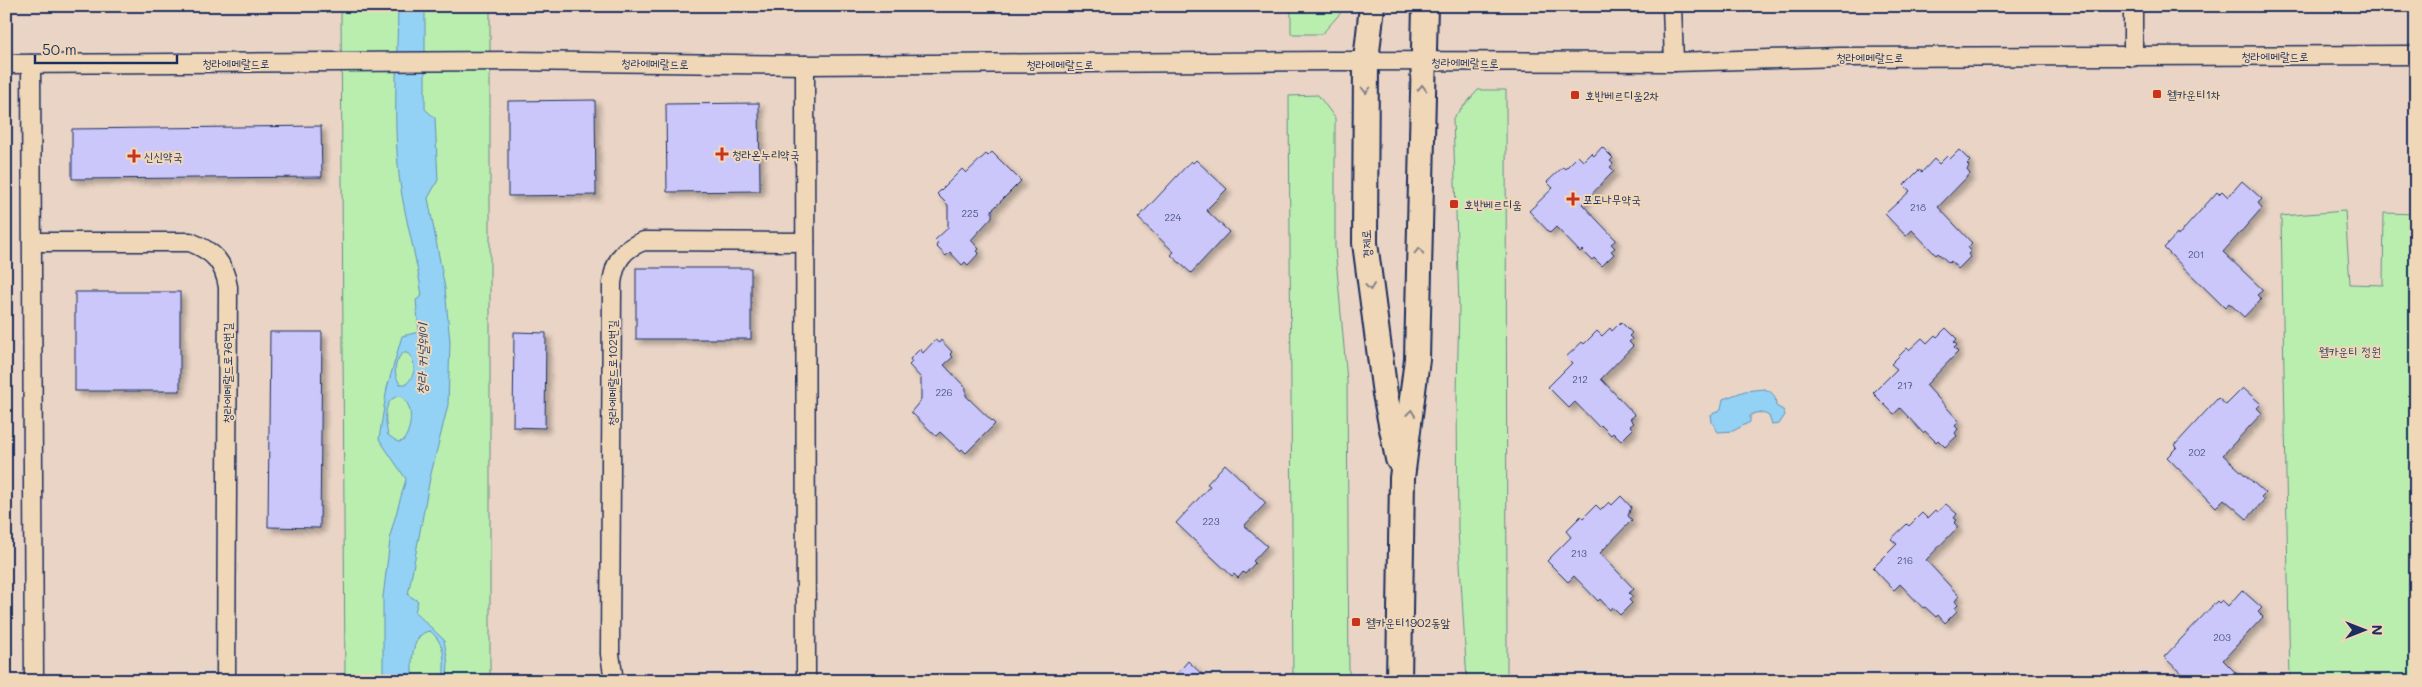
<svg xmlns="http://www.w3.org/2000/svg" width="2422" height="687" font-family="Mali,'Poor Story',sans-serif">
<defs>
<filter id="shadow"><feDropShadow dx="4.5" dy="4.5" stdDeviation="2.5" flood-color="#0004"/></filter>
</defs>
<rect width="100%" height="100%" fill="#e9d4c5"/>
<filter id="ink" filterUnits="userSpaceOnUse"><feTurbulence type="fractalNoise" baseFrequency=".02" numOctaves="2"/><feDisplacementMap in="SourceGraphic" scale="10" xChannelSelector="R" yChannelSelector="G"/><feConvolveMatrix kernelMatrix="1 2 1 2 8 2 1 2 1" color-interpolation-filters="sRGB"/></filter>
<g filter="url(#ink)">
<g fill="#baeeaf" stroke="#6a8e86">
<path d="M341,6H490V681H345Z"/>
<path d="M1291,6H1343V10L1322,34H1291Z"/>
<path d="M1478,90H1506L1507,681H1467L1458,530L1457,394L1459,306L1453,118Z"/>
<path d="M1318,95L1335,118V247L1347,381L1349,681H1293L1289,96Z"/>
<path d="M2345,211L2350,284L2383,285L2384,213L2416,214V681H2290L2281,216Z"/>
</g>
<g fill="#93d2f4" stroke="#6391b8" fill-rule="evenodd">
<path d="M398,6H425V109L435,118L438,180L428,198L445,288L450,342L448,405L430,478L408,595L418,601L415,612L444,640L448,663L447,681H443C445,662 446,644 430,631C410,633 411,667 413,681H383V597L391,532L406,479L379,439L387,388L402,336L419,332L416,300L422,296C417,260 407,226 401,190C392,130 397,67 398,6ZM403,353H407C417,360 416,376 406,384H400C393,374 394,361 403,353ZM400,396C415,405 412,429 403,441L398,442L388,435C385,422 382,398 400,396Z"/>
<path d="M1764,389C1773,392 1776,396 1776,406L1783,410L1785,415L1779,424L1772,425L1769,416C1762,412 1756,411 1750,416V422L1733,431L1718,432L1712,422L1711,415L1721,409L1723,399L1745,391Z"/>
</g>
<g fill="#ccc7fa" stroke="#1b2f5e" filter="url(#shadow)">
<path d="M595,100L596,195L508,196V101Z"/>
<path d="M759,103L760,191L667,192L666,104Z"/>
<path d="M321,126L322,177L72,179V129Z"/>
<path d="M1602,147L1613,158L1610,161L1613,164L1610,167L1614,171L1582,204L1616,240L1611,244L1615,248L1611,251L1614,254L1602,266L1594,258L1592,260L1582,250L1580,252L1556,227L1550,233L1529,211L1553,188L1547,182L1563,167L1565,169L1578,156L1583,161L1591,153L1594,156Z"/>
<path d="M1959,150L1970,161L1967,164L1969,166L1967,170L1970,174L1938,207L1972,243L1968,247L1971,251L1968,254L1970,257L1958,269L1951,261L1949,263L1938,253L1936,255L1912,230L1906,236L1885,214L1910,191L1904,185L1919,170L1922,172L1934,159L1939,164L1947,156L1950,159Z"/>
<path d="M992,152L1021,181L992,210V217L971,240L979,249L977,251L979,253L968,265L965,262L962,265L950,252L946,256L936,246L938,243L935,240L948,228V205L937,194L962,169L966,173L986,154L988,156Z"/>
<path d="M1196,160L1227,189L1206,210L1229,232L1191,273L1171,255L1174,252L1138,218L1191,161L1193,163Z"/>
<path d="M2242,181L2262,199L2258,203L2262,208L2223,252L2263,290L2257,295L2261,299L2244,317L2229,303L2225,308L2164,248L2177,234L2178,236L2217,192L2219,194L2222,191L2228,197Z"/>
<rect x="636" y="268" width="115" height="71"/>
<rect x="75" y="292" width="105" height="99"/>
<path d="M1621,322L1632,333L1629,336L1632,339L1629,342L1633,346L1601,379L1635,415L1630,419L1634,423L1630,426L1633,429L1621,441L1613,433L1611,435L1601,425L1599,427L1575,402L1569,408L1548,387L1572,363L1566,357L1582,342L1584,344L1597,331L1602,336L1610,328L1612,331Z"/>
<path d="M1946,328L1957,339L1954,342L1957,345L1954,348L1958,352L1926,385L1959,421L1955,426L1958,429L1955,433L1957,436L1945,447L1938,440L1936,442L1925,431L1923,433L1900,408L1894,414L1873,393L1897,369L1891,364L1907,348L1909,350L1922,338L1927,343L1935,335L1937,337Z"/>
<path d="M270,332H322L320,528L268,527Z"/>
<path d="M514,332L546,333L545,428L513,427Z"/>
<path d="M935,340L939,343L941,340L952,352L950,354L953,357L944,365L966,388V396L995,424L966,453L962,449L960,451L940,432L936,436L911,412L921,400V378L909,365L912,362L910,359L920,349L923,353Z"/>
<path d="M2243,388L2261,404L2257,408L2262,413L2223,455L2265,493L2261,497L2264,500L2247,519L2224,499L2216,507L2167,457L2177,447L2175,445L2218,398L2226,405Z"/>
<path d="M1225,464L1266,503L1244,526L1267,546L1253,561L1255,563L1245,574L1243,572L1238,578L1234,574L1232,576L1176,523L1210,486L1207,484Z"/>
<path d="M1621,496L1631,507L1628,516L1632,520L1600,553L1634,589L1629,593L1633,597L1629,600L1632,603L1620,615L1612,607L1610,610L1600,599L1598,601L1574,576L1568,582L1547,561L1571,537L1566,531L1581,516L1583,518L1596,505L1601,510L1609,502L1612,505Z"/>
<path d="M1946,504L1957,514L1954,518L1957,520L1954,523L1958,527L1926,560L1959,596L1955,601L1958,605L1955,608L1957,611L1945,623L1938,615L1936,617L1925,607L1923,608L1900,584L1894,590L1873,568L1897,544L1891,539L1907,524L1909,526L1922,513L1927,518L1935,510L1937,512Z"/>
<path d="M2242,590L2262,608L2258,612L2263,617L2223,660L2244,681H2189L2164,657L2217,601L2219,603L2222,600L2228,606Z"/>
<path d="M1188,661L1209,681H1184L1177,674Z"/>
</g>
<g fill="none" stroke-linecap="round" stroke-linejoin="round">
<defs>
<g id="minor">
<path d="M1672,6L1674,62"/>
<path d="M2133,57V6"/>
<path d="M6,64L514,61L805,65L1332,61L1674,62L1840,57L2416,55"/>
<path d="M31,64L34,681"/>
<path d="M805,65L806,681"/>
<path d="M32,242H190C213,251 224,262 228,287L226,681"/>
<path d="M614,681L610,654L612,283C615,261 622,249 644,241L805,242"/>
</g>
<g id="secondary">
<path d="M1372,6L1366,61L1365,243L1385,394L1398,459"/>
<path d="M1399,681L1402,478L1417,359L1425,6"/>
</g>
</defs>
<use href="#minor" stroke="#1b2f5e" stroke-width="21"/>
<use href="#secondary" stroke="#1b2f5e" stroke-width="28"/>
<use href="#minor" stroke="#f0d7b8" stroke-width="18"/>
<use href="#secondary" stroke="#f0d7b8" stroke-width="24"/>
</g>
<defs><path id="oneway-chevron" d="M-2-3.5L2.5 0L-2 3.5" fill="none" stroke-width="1.6" stroke-linecap="round" stroke-linejoin="round" transform="scale(1.25)"/></defs>
<g stroke="#86838b">
<use href="#oneway-chevron" transform="translate(1422 88) rotate(-89)"/>
<use href="#oneway-chevron" transform="translate(1366 90) rotate(90)"/>
<use href="#oneway-chevron" transform="translate(1419 251) rotate(-89)"/>
<use href="#oneway-chevron" transform="translate(1370 287) rotate(83)"/>
<use href="#oneway-chevron" transform="translate(1411 413) rotate(-83)"/>
</g>
</g>
<g fill="#c8321e" stroke="#f0d7b8" stroke-width="2">
<rect x="2152" y="89" width="10" height="10" rx="2.5"/>
<rect x="1570" y="90" width="10" height="10" rx="2.5"/>
<path d="M719.5 146.5h5v5h5v5h-5v5h-5v-5h-5v-5h5z"/>
<path d="M131.5 148.5h5v5h5v5h-5v5h-5v-5h-5v-5h5z"/>
<path d="M1570.5 191.5h5v5h5v5h-5v5h-5v-5h-5v-5h5z"/>
<rect x="1449" y="199" width="10" height="10" rx="2.5"/>
<rect x="1351" y="617" width="10" height="10" rx="2.5"/>
</g>
<g text-anchor="middle" dominant-baseline="central" stroke-width="4" stroke-linejoin="round" paint-order="stroke">
<g font-size="10" fill="#475585">
<text x="1918" y="207">218</text>
<text x="970" y="213">225</text>
<text x="1173" y="217">224</text>
<text x="2196" y="254">201</text>
<text x="1580" y="379">212</text>
<text x="1905" y="385">217</text>
<text x="944" y="392">226</text>
<text x="2197" y="452">202</text>
<text x="1211" y="521">223</text>
<text x="1579" y="553">213</text>
<text x="1905" y="560">216</text>
<text x="2222" y="637">203</text>
</g>
<g font-size="12" fill="#1b2f5e" stroke="#f0d7b8">
<text x="2275" y="56">청라에메랄드로</text>
<text x="1870" y="57">청라에메랄드로</text>
<text transform="translate(1465 62) rotate(1)">청라에메랄드로</text>
<text x="236" y="63">청라에메랄드로</text>
<text transform="translate(655 63) rotate(1)">청라에메랄드로</text>
<text x="1060" y="64">청라에메랄드로</text>
<text transform="translate(1366 244) rotate(-93)">경제로</text>
<text transform="translate(227 373) rotate(-90)">청라에메랄드로76번길</text>
<text transform="translate(612 373) rotate(-90)">청라에메랄드로102번길</text>
</g>
<g font-size="12" fill="#1b2f5e" stroke="#f0d7b8" text-anchor="start">
<text x="2167" y="94">웰카운티1차</text>
<text x="1585" y="95">호반베르디움2차</text>
<text x="732" y="154">청라온누리약국</text>
<text x="144" y="156">신신약국</text>
<text x="1583" y="199">포도나무약국</text>
<text x="1464" y="204">호반베르디움</text>
<text x="1366" y="622">웰카운티1902동앞</text>
</g>
<g font-size="12" fill="#2b4266" stroke="#f0d7b8">
<text x="2350" y="351">웰카운티 정원</text>
</g>
<g font-size="14" font-style="italic" fill="#2d4774" stroke="#f0d7b8">
<text transform="translate(422 359) rotate(-89)">청라 커널웨이</text>
</g>
</g>
<rect width="2422" height="687" fill="none" stroke="#f0d7b8" stroke-width="25"/>
<rect x="12" y="12" width="2397" height="662" fill="none" stroke="#1b2f5e" stroke-width="2" filter="url(#ink)"/>
<g transform="translate(2364 630) rotate(90)" stroke="#f0d7b8" stroke-width="4" paint-order="stroke">
<path d="M0-4L9 19L0 12L-9 19Z" fill="#1b2f5e"/>
<text y="-8" font-size="14" font-weight="bold" text-anchor="middle" fill="#1b2f5e">N</text>
</g>
<path d="M35 55v8h142v-8" fill="none" stroke="#1b2f5e" stroke-width="2.5"/>
<text x="42" y="55" font-size="15" fill="#1b2f5e" stroke="#f0d7b8" stroke-width="4" paint-order="stroke">50 m</text>
</svg>
